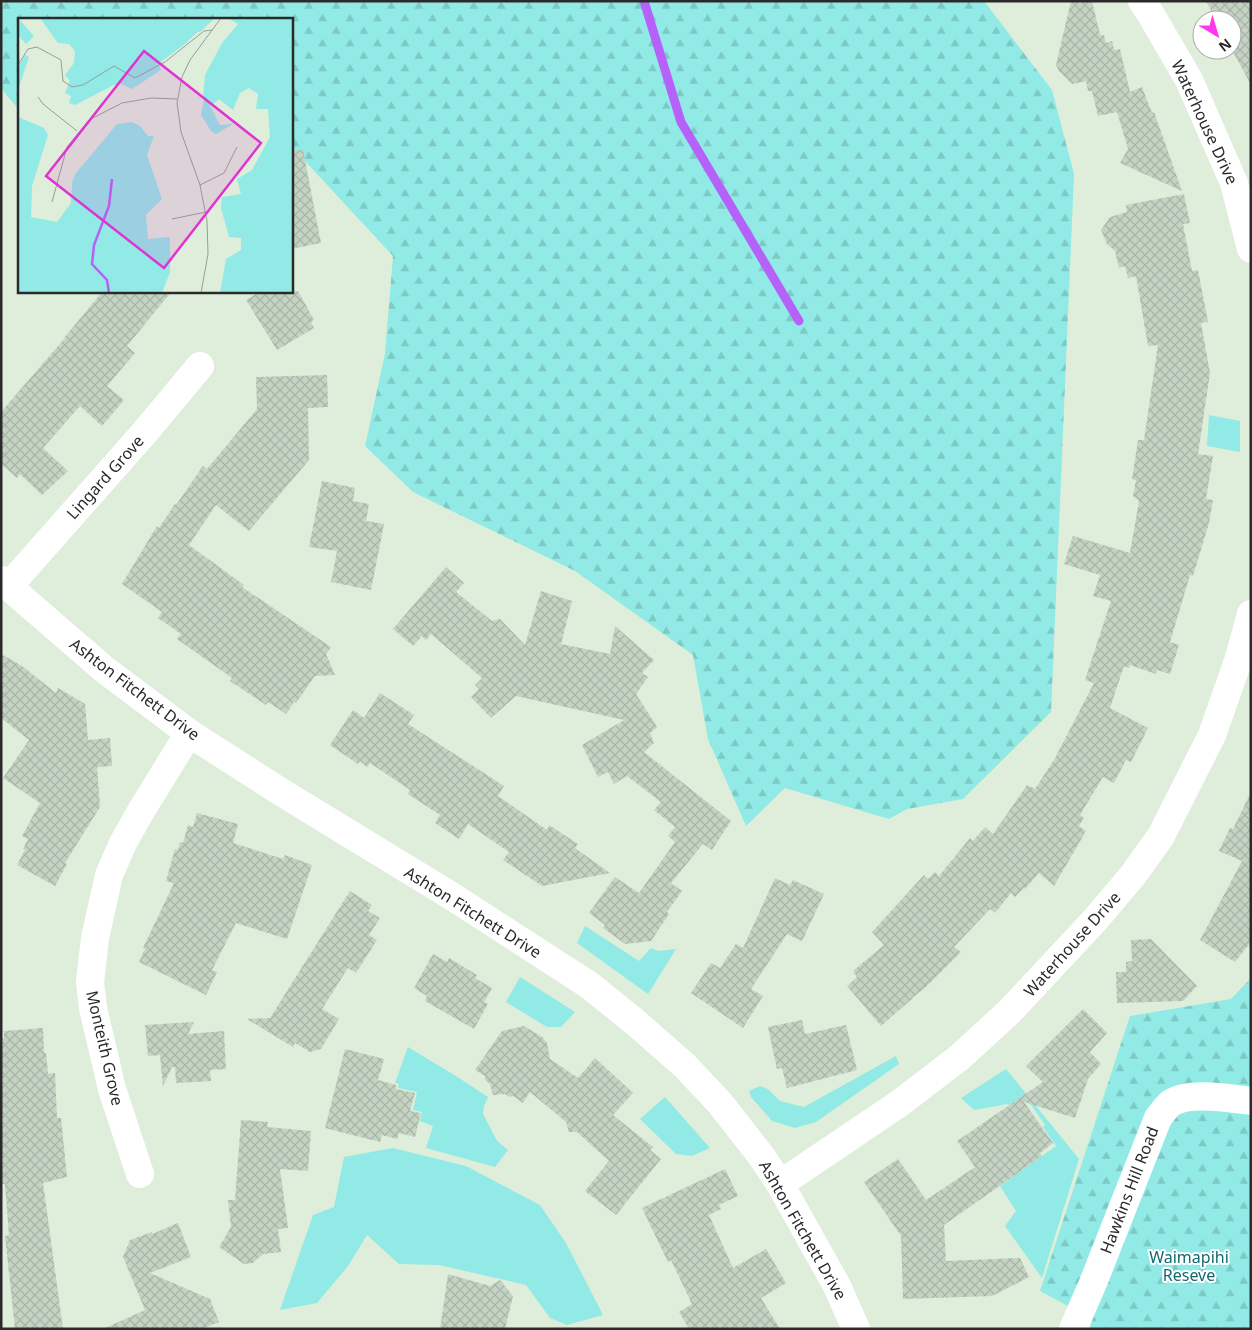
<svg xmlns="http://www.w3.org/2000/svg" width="1252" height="1330" viewBox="0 0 1252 1330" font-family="'Noto Sans',sans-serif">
<defs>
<pattern id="forest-firs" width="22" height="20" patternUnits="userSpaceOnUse" patternTransform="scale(1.25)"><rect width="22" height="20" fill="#91eae5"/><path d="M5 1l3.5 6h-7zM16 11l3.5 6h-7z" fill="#7dc9c5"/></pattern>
<pattern id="building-cross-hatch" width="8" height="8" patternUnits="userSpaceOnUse" patternTransform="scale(1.25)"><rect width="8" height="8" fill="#c5d3c3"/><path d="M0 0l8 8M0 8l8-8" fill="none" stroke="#a9b5a8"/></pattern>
</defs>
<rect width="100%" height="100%" fill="#deeedb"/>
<g fill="#91eae5">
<polygon points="1209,415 1240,421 1240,452 1207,446"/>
<polygon points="585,926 639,961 651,948 658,951 676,949 648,994 577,943"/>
<polygon points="520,977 575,1012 561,1027 547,1027 506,1002"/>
<polygon points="408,1047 459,1078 488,1097 484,1106 483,1114 497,1141 508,1150 495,1167 426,1148 433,1126 420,1121 422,1112 413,1110 417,1092 398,1088 399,1084 395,1083"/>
<polygon points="896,1056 899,1064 816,1122 795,1128 772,1121 751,1097 749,1091 760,1086 768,1089 780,1101 804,1107"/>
<polygon points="1006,1069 1079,1159 1042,1278 1005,1226 1016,1211 1000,1186 1056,1146 1043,1127 1045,1125 1027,1099 1013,1109 1008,1104 974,1110 961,1098"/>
<polygon points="665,1097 710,1148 692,1156 676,1154 640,1119"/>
<polygon points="393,1148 466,1166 540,1205 566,1243 603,1315 567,1325 550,1318 526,1285 439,1265 399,1264 367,1235 348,1266 317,1303 280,1310 313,1215 334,1207 344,1157"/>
</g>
<g fill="url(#forest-firs)">
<polygon points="1,1 984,1 1052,90 1074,174 1051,712 963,799 907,809 889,819 785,788 746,826 708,739 693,655 575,571 413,492 365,446 385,354 393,256 291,146 291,19 19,19 19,110 1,88"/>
<polygon points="1251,978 1250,1329 1090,1329 1092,1319 1040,1291 1130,1016 1231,999"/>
</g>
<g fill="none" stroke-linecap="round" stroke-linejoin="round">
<polyline stroke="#b562fb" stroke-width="9" points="644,1 681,122 799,321"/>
</g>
<g fill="url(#building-cross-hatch)">
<polygon points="1071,1 1092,1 1100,35 1104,35 1106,43 1112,41 1114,50 1120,49 1130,92 1142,87 1152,113 1154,112 1182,191 1120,163 1128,149 1117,112 1098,116 1092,91 1088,91 1086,81 1072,84 1059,71 1056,65"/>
<polygon points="1206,1 1251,1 1251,85 1232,50 1232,20 1216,20"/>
<polygon points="303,150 321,243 291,249 291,151"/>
<polygon points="1184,194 1190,223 1183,224 1192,271 1198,270 1208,322 1201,323 1210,373 1198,454 1213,456 1206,499 1213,500 1209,523 1193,576 1190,575 1170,642 1179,645 1170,674 1157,670 1156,674 1130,665 1129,668 1124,666 1110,708 1148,728 1131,762 1126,760 1114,783 1103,777 1080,815 1084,818 1079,826 1086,831 1054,886 1039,873 1025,889 1024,888 1015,897 1011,893 995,913 990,909 954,947 961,952 926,987 912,998 913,998 881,1026 847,986 857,977 853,971 884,945 872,932 924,875 928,879 935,872 939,876 970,838 973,841 985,827 993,834 1027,785 1035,789 1054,760 1094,683 1085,680 1111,601 1093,596 1100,575 1064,564 1073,536 1130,553 1139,501 1133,496 1136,480 1132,479 1138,440 1144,440 1158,345 1148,346 1136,276 1128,278 1125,266 1119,268 1115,251 1107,244 1101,230 1110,217 1127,212 1126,205"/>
<polygon points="103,291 172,291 127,346 135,353 107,386 124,400 102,426 80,406 43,448 68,471 42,495 20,474 17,478 1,464 1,412 65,338 64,338"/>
<polygon points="261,291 298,291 314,320 311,322 314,328 277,350 246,300"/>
<polygon points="327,375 328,407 308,408 309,460 249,531 216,505 189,545 244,585 242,587 331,647 326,654 335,675 315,676 296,703 294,702 286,714 268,702 266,705 230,681 232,678 177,639 181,634 158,618 162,612 122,584 157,526 159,528 175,504 176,505 203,466 207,469 257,409 256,377"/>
<polygon points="322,481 355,488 353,501 369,504 366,521 384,524 371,590 331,582 337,551 309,547"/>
<polygon points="446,567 464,583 456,592 492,621 500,619 525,645 541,591 572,601 561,644 610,654 615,626 654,660 642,673 648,677 636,694 657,727 650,733 654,743 644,752 731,821 712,850 703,844 671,883 682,891 667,912 669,914 651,941 625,944 603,928 605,925 589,913 615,877 639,893 675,842 668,836 675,827 654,810 661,802 627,776 614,784 608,772 598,777 582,745 624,720 516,696 491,718 471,697 479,689 475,685 482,678 431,634 426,640 422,636 413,646 393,629"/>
<polygon points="1,654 22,666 56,693 58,688 85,704 88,740 110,738 112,766 97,767 100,807 65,863 67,864 55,886 17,865 25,850 23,849 28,839 22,836 40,803 3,778 29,740 1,718"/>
<polygon points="380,693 414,715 408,724 504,786 498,796 547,830 549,825 578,844 575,848 610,873 542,886 503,860 509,852 468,824 459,839 435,823 440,815 408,794 410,790 370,763 367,767 360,761 358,764 330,745 353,710 364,718"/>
<polygon points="1251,792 1251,942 1235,962 1200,940 1242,861 1219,851 1230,828 1233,829"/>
<polygon points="197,813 238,824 233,843 283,859 285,855 312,865 287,939 236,923 212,970 217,972 206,995 139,962 145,949 143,948 174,883 166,881 175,849 178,850 180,842 183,843 188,825 193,827"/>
<polygon points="775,878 790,885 793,880 824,894 802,941 787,934 751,989 763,996 743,1028 691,993 711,963 720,968 736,944 743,948"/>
<polygon points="350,891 372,905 368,911 380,918 369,935 377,940 356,973 348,968 322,1009 339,1019 321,1049 310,1052 295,1043 293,1047 247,1019 270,1018"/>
<polygon points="1151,939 1197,986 1183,1001 1117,1003 1116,972 1126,972 1126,962 1132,961 1131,940"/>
<polygon points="433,954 447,962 449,958 477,975 475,978 492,988 484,1002 488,1004 474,1029 425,1001 427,996 414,988"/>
<polygon points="1083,1009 1107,1033 1090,1052 1101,1064 1088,1079 1075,1118 1024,1102 1053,1143 1040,1153 1042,1156 944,1225 946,1261 1020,1258 1029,1277 992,1296 903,1299 901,1236 864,1182 898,1159 926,1200 975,1167 957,1141 1043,1082 1026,1066"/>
<polygon points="802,1020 805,1034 846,1025 857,1070 787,1088 782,1068 777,1069 768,1027"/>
<polygon points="194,1022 188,1034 224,1031 226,1069 210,1070 211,1081 176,1083 175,1067 172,1067 163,1086 160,1055 148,1056 145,1025"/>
<polygon points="524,1026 542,1037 547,1043 550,1059 578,1078 595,1058 633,1093 613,1115 653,1147 650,1150 661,1159 616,1215 585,1191 609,1161 577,1132 569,1132 566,1122 530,1092 523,1103 513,1096 509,1097 505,1094 493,1095 490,1084 485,1080 485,1076 475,1070 502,1031"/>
<polygon points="43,1028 44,1053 46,1053 48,1074 55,1073 57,1118 61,1118 67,1177 43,1183 63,1329 15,1329 5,1236 9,1235 5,1184 1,1184 1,1038 4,1038 4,1031"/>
<polygon points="345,1049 384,1059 378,1080 396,1085 396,1089 415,1093 410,1111 421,1113 415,1137 399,1133 397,1139 382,1135 380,1142 325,1128"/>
<polygon points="241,1120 268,1122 267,1127 311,1131 308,1171 280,1169 288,1228 278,1229 281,1252 263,1254 253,1263 244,1264 219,1247 231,1227 228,1200 235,1200"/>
<polygon points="725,1169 738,1196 719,1205 721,1209 709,1215 733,1268 766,1249 786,1283 761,1298 780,1329 689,1329 679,1312 692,1304 671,1260 668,1262 642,1208"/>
<polygon points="178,1223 191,1257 150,1273 210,1299 219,1322 202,1329 103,1329 145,1310 123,1257 130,1240 152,1232 152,1234"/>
<polygon points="448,1274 490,1286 500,1280 513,1296 505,1329 440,1329"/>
</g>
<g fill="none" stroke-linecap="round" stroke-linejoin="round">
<g stroke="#fff" stroke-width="28">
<polyline points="1142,1 1150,13 1189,80 1234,183 1251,249"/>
<polyline points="1,580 105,670 189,733 281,792 453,897 589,985 635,1022 685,1066 719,1102 762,1157 780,1184 837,1286 856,1329"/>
<polyline points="8,587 145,432 200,366"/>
<polyline points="140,1174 112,1089 93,1008 90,982 95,938 109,875 123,843 141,811 189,733"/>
<polyline points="780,1184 900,1103 960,1057 1010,1011 1095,920 1133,875 1161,836 1212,735 1238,661 1251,614"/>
<path d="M1073,1329L1093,1283L1158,1118C1162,1113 1166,1107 1171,1103C1189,1091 1230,1098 1251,1101"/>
</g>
</g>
<g text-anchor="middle" stroke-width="4" stroke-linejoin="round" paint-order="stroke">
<g font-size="16" fill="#2a2a2a" stroke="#fff">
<text transform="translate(1205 122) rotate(65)" y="6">Waterhouse Drive</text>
<text transform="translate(105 477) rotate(-48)" y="6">Lingard Grove</text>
<text transform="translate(135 689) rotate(37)" y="6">Ashton Fitchett Drive</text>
<text transform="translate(473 912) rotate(32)" y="6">Ashton Fitchett Drive</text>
<text transform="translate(1072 944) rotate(-48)" y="6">Waterhouse Drive</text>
<text transform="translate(105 1048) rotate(77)" y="6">Monteith Grove</text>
<text transform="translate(1129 1190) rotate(-69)" y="6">Hawkins Hill Road</text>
<text transform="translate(803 1230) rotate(60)" y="6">Ashton Fitchett Drive</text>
</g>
<g font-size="16" fill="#12696f" stroke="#fff">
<text x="1189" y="1263">Waimapihi<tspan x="1189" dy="18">Reseve</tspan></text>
</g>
</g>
<g transform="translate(18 18)">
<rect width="275" height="275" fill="#deeedb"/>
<path d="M0,0L16,18L8,26L0,17ZM22,0H197L148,40L54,65L47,57L56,45L57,33L51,26L40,25ZM186,82L190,84L202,107L215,106L198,116L193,113L183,97Z" fill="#91eae5"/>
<path d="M54,0H197L182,14L173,12L174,19L167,26L140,46L143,52L114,71L103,66L96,67L57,87L51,85L53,78L47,75L54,57L60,60L89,40H116L128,32L100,8L75,10ZM210,0H275V275H202L208,241L223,232V220L211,219L203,190L204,179L223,176L219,161L234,152L252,119L250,91H238L240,76L231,70L222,75L215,92L201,81L194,87L185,80L187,57L204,25L220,6ZM7,37L11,39L0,72V49ZM0,99L26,110L30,117L14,168L13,199L39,204L53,185L54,164L58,155L99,106L114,104L122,108L130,118H136L129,137L144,181L128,197L130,221L152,219V254L144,275H0Z" fill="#91eae5"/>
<path fill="none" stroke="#b562fb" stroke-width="2.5" d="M91,275L89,262L74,246L76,227L91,188L94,161"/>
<path fill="none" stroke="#96a094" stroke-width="1" d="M0,47L10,31L19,29L43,42L45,63L54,69L65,67L96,48L117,60L147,44L186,13L194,12M20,79L25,86L59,113M182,167L206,155L219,129M34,184L49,129L71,102L104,85L133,80L159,81M154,201L188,194M183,275L190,236L189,203L182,167L163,114L159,85L164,59L172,42L203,0"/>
<path fill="#df34d0" fill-opacity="0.15" stroke="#df34d0" stroke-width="2.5" d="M126,33L243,125L146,250L28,158Z"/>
<rect width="275" height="275" fill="none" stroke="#2a2a2a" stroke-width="2.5"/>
</g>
<rect width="1252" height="1330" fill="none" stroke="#2a2a2a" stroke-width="5"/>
<g transform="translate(1217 35) rotate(142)"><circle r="24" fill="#ffffff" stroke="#aaaaaa"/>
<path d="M0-4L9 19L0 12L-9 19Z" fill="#ff36ed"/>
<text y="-8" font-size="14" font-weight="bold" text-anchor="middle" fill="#2a2a2a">N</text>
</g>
</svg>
